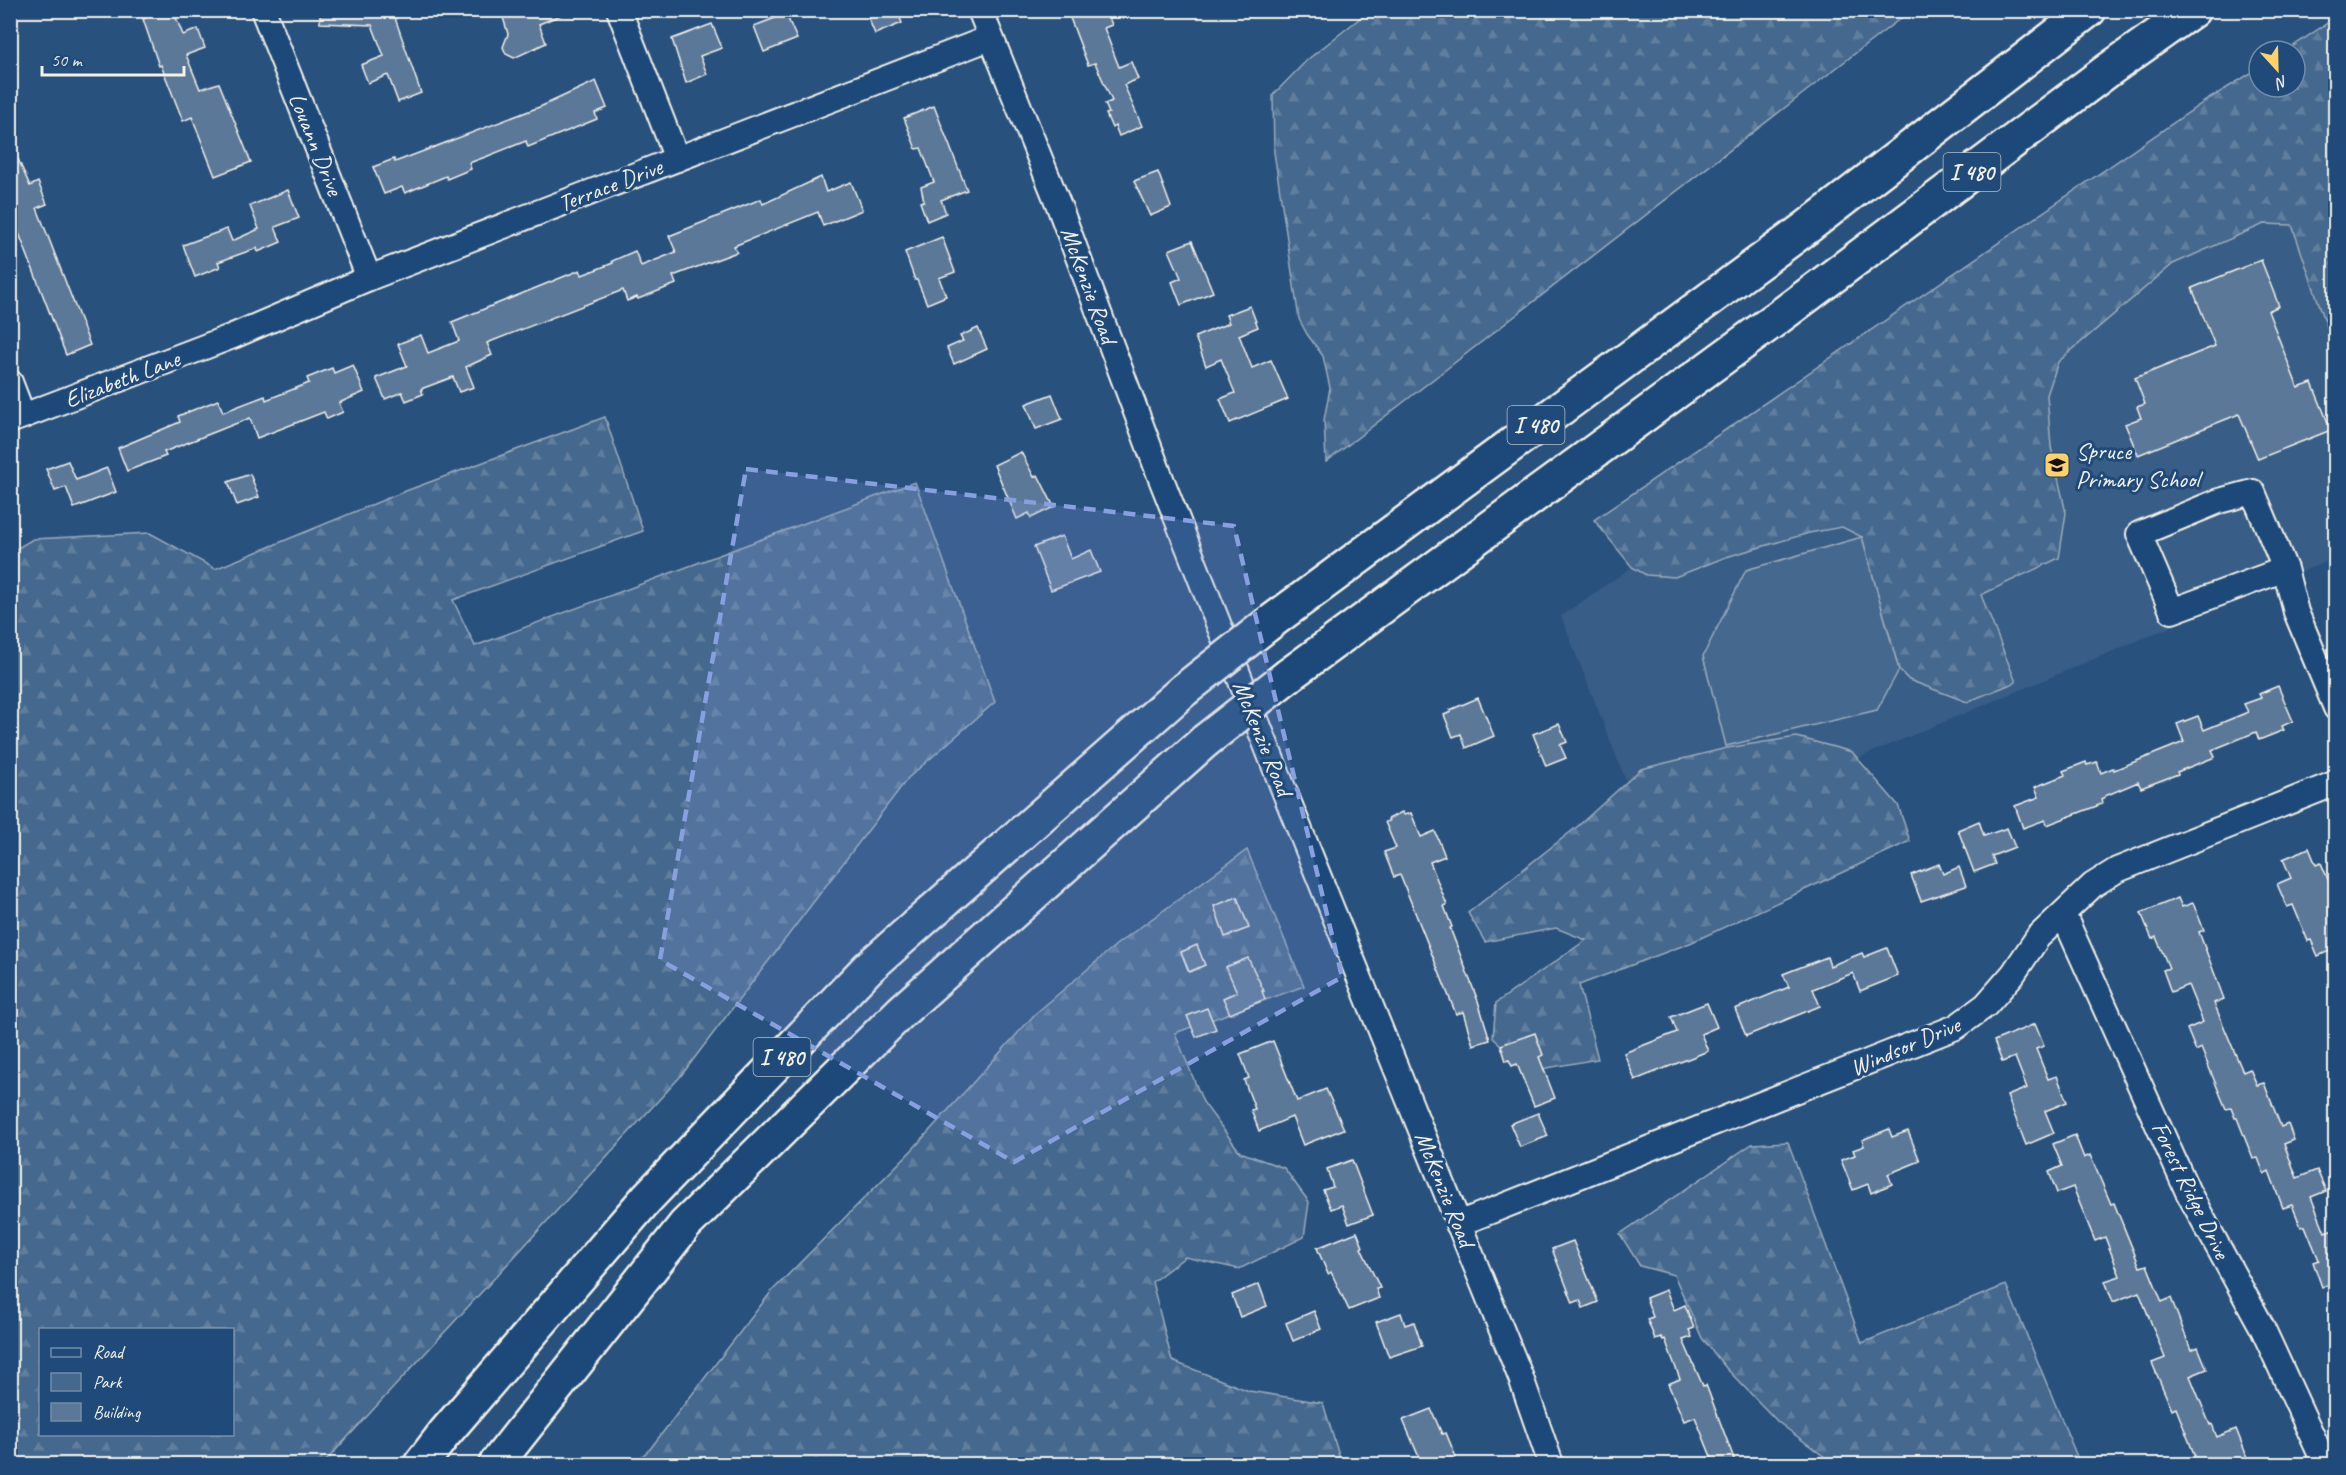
<svg xmlns="http://www.w3.org/2000/svg" width="2346" height="1475" viewBox="0 0 2346 1475" font-family="Caveat,sans-serif">
<defs>
<pattern id="forest-firs" width="22" height="20" patternUnits="userSpaceOnUse" patternTransform="scale(1.5)"><rect width="22" height="20" fill="#45688e"/><path d="M5 1l3.5 6h-7zM16 11l3.5 6h-7z" fill="#607e9e"/></pattern>
</defs>
<rect width="100%" height="100%" fill="#28517e"/>
<filter id="ink" filterUnits="userSpaceOnUse"><feTurbulence type="fractalNoise" baseFrequency=".0167" numOctaves="2"/><feDisplacementMap in="SourceGraphic" scale="12" xChannelSelector="R" yChannelSelector="G"/><feConvolveMatrix kernelMatrix="1 2 1 2 8 2 1 2 1" color-interpolation-filters="sRGB"/></filter>
<g filter="url(#ink)">
<polygon fill="#375d86" points="2271,165 2335,350 2335,558 1651,845 1561,616 1914,373"/>
<g fill="url(#forest-firs)" stroke="#9cacbb" stroke-width="1.5" fill-rule="evenodd">
<polygon points="1369,11 1910,11 1326,462 1324,420 1330,388 1323,356 1307,334 1299,319 1274,152 1273,95 1307,60"/>
<polygon points="2335,18 2335,350 2292,225 2264,224 2173,264 2058,362 2047,395 2051,447 2066,513 2059,558 1981,595 2016,682 1967,702 1909,680 1899,670 1862,537 1842,527 1809,533 1726,557 1675,577 1646,575 1632,567 1594,520 2204,102 2259,68 2259,87 2295,87 2295,51 2286,51"/>
<path d="M605,417L643,531L453,600L475,646L915,482L995,702L908,778L680,1077L323,1464H11V552L33,539L150,533L215,569L403,492ZM40,1330H232V1434H40Z"/>
<polygon points="1797,737 1852,752 1898,805 1910,841 1690,943 1579,985 1598,1059 1530,1071 1493,1038 1496,1003 1586,940 1556,928 1485,942 1468,913 1578,826 1641,769 1727,748"/>
<polygon points="1247,850 1304,986 1175,1033 1203,1102 1240,1152 1284,1168 1309,1202 1304,1237 1239,1269 1185,1257 1152,1282 1172,1361 1249,1391 1323,1403 1340,1459 1334,1464 633,1464 650,1449 771,1292 912,1150 1035,1014 1117,944"/>
<polygon points="1788,1142 1862,1343 2006,1285 2080,1464 1834,1464 1778,1422 1726,1368 1702,1338 1674,1275 1640,1266 1620,1234 1752,1144"/>
</g>
<polygon fill="#45688e" stroke="#9cacbb" stroke-width="1.5" points="1862,537 1899,670 1877,710 1726,746 1703,656 1746,570"/>
<g fill="#5b7899" stroke="#f4f1e8" stroke-width="1.5">
<polygon points="165,10 173,10 183,35 198,29 205,48 186,55 200,89 219,83 251,162 215,176 192,117 183,121 161,65 159,66 143,19"/>
<polygon points="320,10 412,10 395,18 421,93 398,102 388,75 368,83 361,65 384,56 372,25 320,23"/>
<polygon points="510,10 571,10 571,11 539,24 546,43 514,58 506,54 503,47 508,34 502,14"/>
<polygon points="865,10 897,10 902,23 875,34"/>
<polygon points="1067,10 1106,10 1112,25 1104,28 1119,67 1131,62 1138,79 1124,85 1142,126 1119,136 1115,126 1112,128 1106,114 1109,113 1105,104 1112,101 1095,63 1088,65"/>
<polygon points="786,14 797,39 764,52 754,26"/>
<polygon points="712,24 722,48 700,56 707,74 686,83 672,39"/>
<polygon points="596,81 607,108 595,113 597,119 528,147 526,141 488,156 469,163 471,169 447,179 446,176 405,193 402,187 384,194 373,167 394,159 395,162 542,106"/>
<polygon points="934,106 967,190 941,200 946,213 927,221 920,202 924,201 921,187 934,182 921,148 916,149 904,118"/>
<polygon points="10,141 30,186 38,182 47,204 37,208 90,345 66,355 10,210"/>
<polygon points="1158,172 1171,207 1150,216 1134,181"/>
<polygon points="821,177 826,192 851,182 862,210 823,226 818,212 734,246 737,252 673,276 676,284 638,299 637,297 627,301 623,290 487,343 492,355 466,367 474,387 459,392 453,377 421,389 423,394 406,401 402,392 385,399 376,378 407,366 398,344 421,335 428,353 459,341 452,322 580,270 582,275 613,263 612,261 635,251 641,266 676,252 669,236 761,199 763,204"/>
<polygon points="288,190 299,218 275,227 281,242 258,252 257,248 218,262 220,267 195,277 183,245 227,229 232,241 259,229 250,206"/>
<polygon points="942,237 955,272 939,278 946,296 927,304 917,280 915,280 905,252"/>
<polygon points="1192,241 1213,292 1181,305 1172,282 1181,278 1169,250"/>
<polygon points="2261,260 2279,306 2268,311 2298,388 2312,383 2331,430 2258,459 2239,414 2138,455 2125,424 2141,418 2137,407 2145,404 2135,378 2215,346 2192,288"/>
<polygon points="1250,306 1258,327 1239,335 1252,368 1271,360 1288,399 1230,423 1220,399 1235,393 1221,359 1206,366 1195,337 1229,323 1226,315"/>
<polygon points="978,328 987,349 954,364 947,348 963,341 960,336"/>
<polygon points="353,365 364,392 339,403 343,412 327,419 324,412 257,438 250,418 164,452 166,456 127,471 118,448 180,422 178,416 218,400 223,412 265,396 266,400 309,383 307,378 332,368 334,373"/>
<polygon points="1052,394 1062,419 1036,429 1026,404"/>
<polygon points="1021,452 1034,477 1038,475 1054,507 1031,518 1029,513 1017,519 994,465"/>
<polygon points="68,461 76,480 107,468 116,492 74,508 66,487 55,491 46,469"/>
<polygon points="250,474 259,497 237,505 228,482"/>
<polygon points="1062,536 1071,559 1091,550 1100,572 1051,590 1034,547"/>
<polygon points="2278,686 2293,721 2282,726 2284,730 2259,740 2256,732 2212,750 2215,757 2177,772 2178,774 2141,788 2138,782 2105,796 2105,797 2101,799 2102,804 2047,825 2045,820 2023,828 2015,806 2039,797 2035,787 2065,775 2063,771 2086,762 2087,765 2097,762 2101,773 2113,768 2114,770 2184,742 2177,724 2198,716 2204,730 2248,712 2244,704 2261,698 2259,694"/>
<polygon points="1478,698 1494,736 1466,748 1461,734 1453,737 1444,715 1451,712 1450,710"/>
<polygon points="1559,724 1567,742 1560,745 1566,758 1546,766 1533,734"/>
<polygon points="1402,812 1404,815 1411,813 1421,837 1435,831 1445,856 1430,862 1447,905 1444,906 1452,927 1450,928 1478,1001 1490,1040 1473,1045 1463,1012 1456,1014 1400,875 1394,877 1384,852 1396,848 1385,822 1389,821 1388,819"/>
<polygon points="1979,821 1984,836 2007,828 2015,847 1992,856 1995,864 1974,872 1958,830"/>
<polygon points="2309,848 2316,865 2321,863 2336,898 2336,948 2318,956 2311,940 2308,941 2293,905 2287,907 2277,884 2291,878 2283,859"/>
<polygon points="1939,864 1943,874 1959,867 1966,886 1921,901 1911,875"/>
<polygon points="1237,897 1249,928 1225,937 1214,906"/>
<polygon points="2178,898 2182,907 2193,903 2204,930 2199,932 2224,999 2214,1003 2243,1072 2250,1069 2257,1085 2264,1083 2281,1127 2288,1124 2294,1140 2284,1144 2297,1178 2317,1170 2326,1191 2311,1197 2325,1232 2336,1228 2336,1282 2322,1287 2313,1262 2319,1260 2305,1226 2301,1227 2292,1205 2283,1208 2269,1171 2264,1174 2258,1158 2253,1159 2237,1118 2235,1118 2231,1108 2226,1109 2201,1048 2196,1051 2187,1029 2203,1022 2188,985 2171,992 2163,970 2169,968 2156,937 2152,939 2141,913"/>
<polygon points="1197,945 1205,965 1189,972 1181,952"/>
<polygon points="1887,948 1898,976 1860,991 1853,973 1813,989 1820,1006 1746,1036 1735,1009 1789,987 1783,974 1827,957 1830,966 1862,953 1864,957"/>
<polygon points="1248,958 1264,991 1262,991 1265,999 1230,1014 1223,998 1237,992 1226,967"/>
<polygon points="1707,1003 1717,1027 1701,1034 1708,1051 1635,1080 1624,1053 1677,1032 1671,1017"/>
<polygon points="1207,1008 1216,1029 1196,1037 1187,1016"/>
<polygon points="2035,1024 2044,1046 2036,1049 2048,1079 2057,1076 2067,1102 2045,1111 2054,1133 2026,1145 2007,1096 2027,1088 2015,1057 2002,1062 1994,1041"/>
<polygon points="1535,1033 1543,1055 1539,1057 1555,1098 1534,1106 1517,1064 1512,1066 1509,1060 1506,1061 1501,1045"/>
<polygon points="1273,1041 1297,1101 1326,1089 1344,1129 1303,1145 1292,1117 1259,1131 1251,1110 1255,1109 1244,1080 1249,1078 1240,1054"/>
<polygon points="1538,1113 1548,1136 1520,1147 1510,1124"/>
<polygon points="1889,1129 1892,1137 1908,1131 1920,1161 1888,1174 1892,1184 1871,1193 1868,1184 1853,1190 1841,1160 1855,1155 1853,1150 1864,1146 1862,1140"/>
<polygon points="2075,1135 2084,1158 2090,1155 2111,1204 2114,1203 2140,1267 2147,1265 2162,1302 2171,1298 2191,1350 2198,1347 2207,1369 2190,1376 2210,1425 2212,1424 2217,1437 2236,1429 2250,1464 2198,1464 2176,1408 2172,1410 2152,1363 2165,1358 2139,1292 2113,1302 2105,1281 2120,1276 2105,1237 2095,1241 2073,1187 2057,1193 2049,1172 2062,1166 2053,1144"/>
<polygon points="1352,1160 1373,1215 1349,1224 1342,1205 1331,1209 1323,1190 1333,1187 1327,1169"/>
<polygon points="1357,1232 1363,1247 1361,1248 1380,1288 1376,1289 1379,1298 1349,1310 1331,1272 1328,1274 1317,1248"/>
<polygon points="1573,1241 1598,1302 1583,1308 1580,1300 1573,1303 1552,1249"/>
<polygon points="1259,1284 1267,1306 1240,1317 1232,1295"/>
<polygon points="1666,1290 1674,1310 1685,1305 1694,1328 1689,1330 1692,1337 1683,1340 1703,1386 1706,1385 1736,1464 1714,1464 1695,1417 1684,1421 1668,1384 1680,1379 1665,1339 1663,1340 1661,1337 1655,1339 1647,1319 1653,1317 1646,1298"/>
<polygon points="1314,1311 1321,1329 1293,1341 1286,1323"/>
<polygon points="1401,1313 1405,1325 1414,1322 1422,1346 1389,1357 1376,1322"/>
<polygon points="1431,1409 1442,1434 1446,1433 1456,1457 1438,1464 1422,1464 1403,1420"/>
</g>
<g fill="none" stroke-linecap="round" stroke-linejoin="round">
<g stroke="#f4f1e8" stroke-width="28">
<g id="minor">
<polyline points="263,10 369,278"/>
<polyline points="619,10 677,159"/>
<polyline points="980,10 1059,206 1160,476 1287,798 1521,1378 1551,1464"/>
<polyline points="10,382 23,416"/>
<polyline points="10,421 233,336 369,278 990,38"/>
<polyline points="2285,569 2172,611 2139,534 2219,501 2253,492 2285,569 2296,612 2336,708"/>
<polyline points="2063,914 2188,1192 2262,1327 2325,1464"/>
<polyline points="1458,1224 1956,1027 1986,1005 2013,974 2038,937 2093,885 2117,870 2336,783"/>
</g>
</g>
<g stroke="#f4f1e8" stroke-width="38">
<g id="highway">
<polyline points="1268,624 1806,228 2089,10"/>
<polyline points="1289,675 1788,310 2107,71 2193,10"/>
<polyline points="421,1464 444,1434 647,1198 868,968 1184,690"/>
<polyline points="496,1464 685,1225 902,1011 1205,741"/>
</g>
</g>
<use href="#minor" stroke="#1f4a7a" stroke-width="24"/>
<use href="#highway" stroke="#1f4a7a" stroke-width="33"/>
<g stroke="#f4f1e8" stroke-width="38" stroke-linecap="butt">
<g id="highway-bridge">
<polyline points="1184,690 1268,624"/>
<polyline points="1205,741 1289,675"/>
</g>
</g>
<use href="#highway-bridge" stroke="#1f4a7a" stroke-width="33"/>
</g>
</g>
<path fill="#88a0e0" fill-opacity="0.2" stroke="#88a0e0" stroke-width="4.5" stroke-dasharray="12 8" stroke-linejoin="round" d="M746,469L1234,526L1342,977L1014,1162L660,960Z"/>
<defs>
<g id="school-square" transform="scale(1.35)"><rect x="-9" y="-9" width="18" height="18" rx="4" fill="#ffd166" stroke="#1f4a7a"/><path d="M0-5L7-2L0 1L-7-2ZM-4 1L0 2.5L4 1V4Q0 6-4 4Z" fill="#111"/></g>
</defs>
<g fill-rule="evenodd">
<use href="#school-square" x="2057" y="465"/>
</g>
<g text-anchor="middle" stroke-width="6" stroke-linejoin="round" paint-order="stroke">
<g fill="#1f4a7a" stroke="#b4bfc7" stroke-width="1.5">
<rect x="1943.5" y="153" width="57" height="38" rx="4.5"/>
<rect x="1507.5" y="406" width="57" height="38" rx="4.5"/>
<rect x="753.5" y="1038" width="57" height="38" rx="4.5"/>
</g>
<g font-size="22" font-weight="bold" fill="#f4f1e8">
<text x="1972" y="180">I 480</text>
<text x="1536" y="433">I 480</text>
<text x="782" y="1065">I 480</text>
</g>
<g font-size="24" fill="#f4f1e8" stroke="#1f4a7a">
<text transform="translate(316 144) rotate(68)" y="8">Louann Drive</text>
<text transform="translate(610 185) rotate(-21)" y="8">Terrace Drive</text>
<text transform="translate(1089 285) rotate(70)" y="8">McKenzie Road</text>
<text transform="translate(122 379) rotate(-21)" y="8">Elizabeth Lane</text>
<text transform="translate(1263 738) rotate(68)" y="8">McKenzie Road</text>
<text transform="translate(1905 1046) rotate(-23)" y="8">Windsor Drive</text>
<text transform="translate(1445 1189) rotate(68)" y="8">McKenzie Road</text>
<text transform="translate(2191 1190) rotate(64)" y="8">Forest Ridge Drive</text>
</g>
<g font-size="24" fill="#f4f1e8" stroke="#1f4a7a" text-anchor="start">
<text x="2076" y="459">Spruce<tspan x="2076" dy="28">Primary School</tspan></text>
</g>
</g>
<rect width="2346" height="1475" fill="none" stroke="#1f4a7a" stroke-width="36"/>
<rect x="18" y="18" width="2310" height="1439" fill="none" stroke="#f4f1e8" stroke-width="2" filter="url(#ink)"/>
<rect x="39" y="1328" width="195" height="108" fill="#1f4a7a" stroke="#748da6" stroke-width="1.5"/>
<rect x="51" y="1348" width="30" height="9" fill="#1f4a7a" stroke="#748da6" stroke-width="1.5"/>
<text x="93" y="1358" font-size="18" fill="#f4f1e8">Road</text>
<rect x="51" y="1373" width="30" height="18" fill="#45688e" stroke="#748da6" stroke-width="1.5"/>
<text x="93" y="1388" font-size="18" fill="#f4f1e8">Park</text>
<rect x="51" y="1403" width="30" height="18" fill="#5b7899" stroke="#748da6" stroke-width="1.5"/>
<text x="93" y="1418" font-size="18" fill="#f4f1e8">Building</text>
<g transform="translate(2277 69) rotate(158)"><circle r="28" fill="#1f4a7a" stroke="#748da6" stroke-width="1.5"/>
<path d="M0-4.5L10 22L0 15L-10 22Z" fill="#ffd166"/>
<text y="-9" font-size="16" font-weight="bold" text-anchor="middle" fill="#f4f1e8">N</text>
</g>
<path d="M42 66v9h142v-9" fill="none" stroke="#f4f1e8" stroke-width="3"/>
<text x="51" y="66" font-size="18" fill="#f4f1e8" stroke="#1f4a7a" stroke-width="4.5" paint-order="stroke">50 m</text>
</svg>
